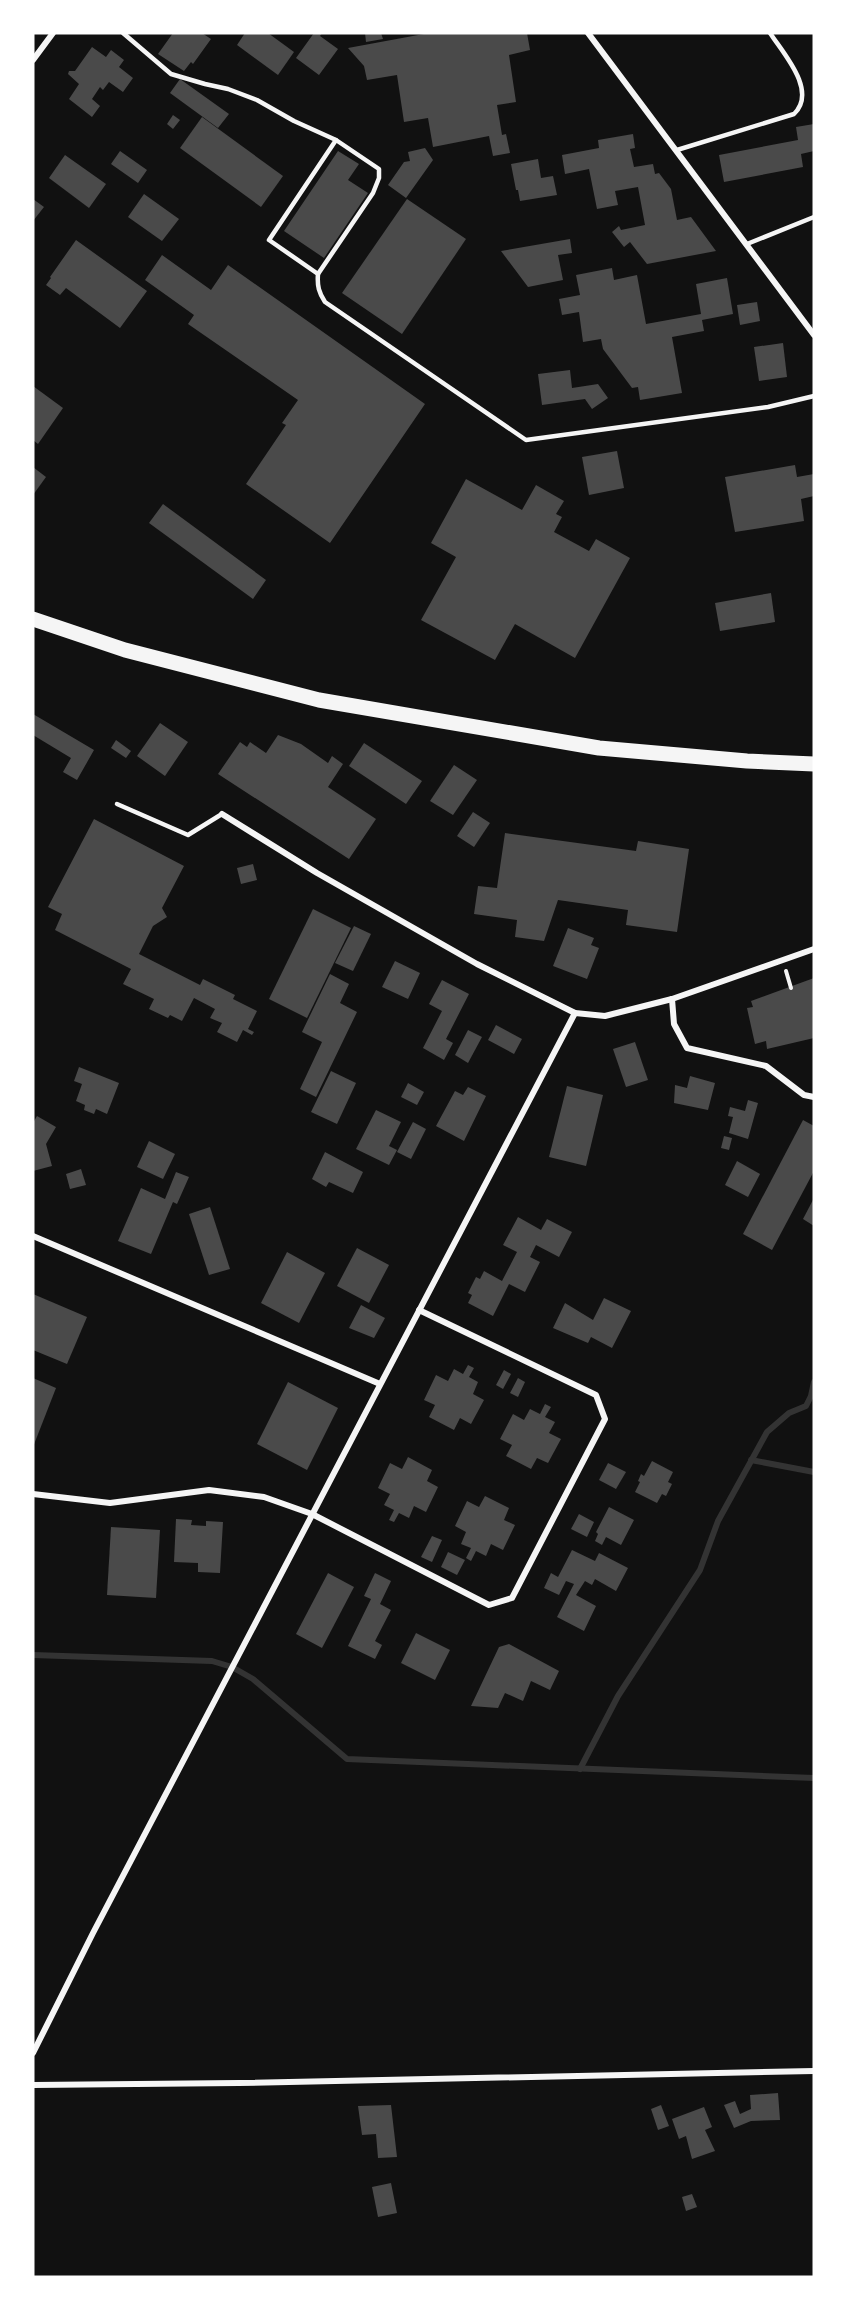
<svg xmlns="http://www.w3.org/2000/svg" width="847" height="2310" viewBox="0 0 847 2310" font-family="'Space Grotesk',sans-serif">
<rect width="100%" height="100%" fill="#111"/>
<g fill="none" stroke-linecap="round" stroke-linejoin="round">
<g stroke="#333" stroke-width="6">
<polyline points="751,1460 814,1472"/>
<polyline points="33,1655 212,1661 232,1667 253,1679 347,1759 814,1778"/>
<polyline points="580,1769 618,1696 700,1570 718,1521 767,1432 789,1413 806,1406 811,1396 814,1382"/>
</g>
</g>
<g fill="#4a4a4a">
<polygon points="173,33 202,33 211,39 193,64 191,62 184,71 158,54"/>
<polygon points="245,33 268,33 294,52 278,75 237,45"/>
<polygon points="314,33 322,33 320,36 338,49 319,75 296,58"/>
<polygon points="365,33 381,33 383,39 366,42"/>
<polygon points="429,33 527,33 530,50 509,55 516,102 497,105 502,135 506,134 510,153 493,156 489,136 433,147 428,118 404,122 397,75 367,80 364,66 348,48"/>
<polygon points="92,47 106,57 111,50 124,60 119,67 133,78 123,92 109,82 103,90 100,87 92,99 100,106 92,117 69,99 79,84 68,74 69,71 75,71"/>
<polygon points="180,79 229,114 218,128 170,93"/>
<polygon points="173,115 180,120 173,129 167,124"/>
<polygon points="202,117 283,176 261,207 180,148"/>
<polygon points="814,124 814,151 801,154 803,167 724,182 719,155 798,140 796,127"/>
<polygon points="633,134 635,148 630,149 634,167 653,164 655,174 659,173 671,189 677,220 691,217 716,251 647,264 630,242 624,247 612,232 619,226 621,230 645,225 638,187 615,191 618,205 597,209 589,169 565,174 562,155 599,148 598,140"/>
<polygon points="425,148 433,160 406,198 388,185 404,162 410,161 408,152"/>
<polygon points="120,151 147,170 138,183 111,164"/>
<polygon points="338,151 359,164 348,180 368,193 324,258 284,231"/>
<polygon points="65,155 106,184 89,208 49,178"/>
<polygon points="538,159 541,178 553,176 557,195 520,201 518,190 516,190 511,164"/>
<polygon points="144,194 179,219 162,241 128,217"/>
<polygon points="33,199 44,207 33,221"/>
<polygon points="407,199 466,239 402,334 342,293"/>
<polygon points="570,239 572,253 558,255 563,280 528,287 501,251"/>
<polygon points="76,240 147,291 120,328 66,288 60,295 46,285 51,278 50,277"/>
<polygon points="162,255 211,290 228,265 425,404 330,543 246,484 286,425 282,423 298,400 188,324 194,315 145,280"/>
<polygon points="612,268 614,280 637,275 646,324 701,314 696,284 727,278 733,314 702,320 704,331 672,337 682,393 640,400 638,387 632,388 603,349 601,339 583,342 579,312 562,315 559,299 580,295 576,275"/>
<polygon points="757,302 760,321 740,325 737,305"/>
<polygon points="783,343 787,377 759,381 754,347"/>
<polygon points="570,370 572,388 598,384 608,398 592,409 585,399 542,405 538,374"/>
<polygon points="33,386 63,408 38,444 33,440"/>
<polygon points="617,451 624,488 589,495 582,457"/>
<polygon points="795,465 797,477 814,474 814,496 801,499 804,521 735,532 725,477"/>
<polygon points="33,467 46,477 33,495"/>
<polygon points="466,479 522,510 536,485 564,501 556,514 562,517 554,532 589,551 596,539 630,558 575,658 515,624 495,660 421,620 456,557 431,543"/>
<polygon points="163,504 266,580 253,599 149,523"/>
<polygon points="771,593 775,622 720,631 715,603"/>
<polygon points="33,714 94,750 77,780 63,772 71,758 33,735"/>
<polygon points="160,723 188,742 165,776 137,756"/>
<polygon points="278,735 301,744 328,763 332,756 343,764 328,787 376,819 349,859 218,774 240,742 247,747 250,742 266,753"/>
<polygon points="116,740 131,751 126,758 111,748"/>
<polygon points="364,743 422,781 406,804 349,766"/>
<polygon points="454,765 477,780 453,815 430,801"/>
<polygon points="473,812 490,823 474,847 457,836"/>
<polygon points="94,819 184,866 162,908 167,917 153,926 139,954 200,985 203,979 235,995 233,999 257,1011 248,1029 254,1032 252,1035 243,1030 237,1042 217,1032 222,1023 210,1018 215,1009 194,998 182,1021 170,1015 168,1018 149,1009 154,999 123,984 131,969 55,930 62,914 48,907"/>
<polygon points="505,833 636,851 638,841 689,849 677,932 626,925 628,910 558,900 544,941 515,937 517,920 474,914 478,886 497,888"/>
<polygon points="253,864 257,880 241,884 237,868"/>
<polygon points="313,909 351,928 307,1018 269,999"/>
<polygon points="354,926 371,934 353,971 335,963"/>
<polygon points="568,928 594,938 591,945 599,948 587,979 553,966"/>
<polygon points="395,961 420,973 408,999 382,987"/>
<polygon points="330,974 349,984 340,1003 357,1012 316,1097 300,1089 322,1042 302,1032"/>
<polygon points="814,978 814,1038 767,1049 766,1041 755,1044 747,1008 753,1007 751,1001"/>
<polygon points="442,980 469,994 446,1039 453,1043 444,1060 423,1048 442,1011 429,1004"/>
<polygon points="496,1025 522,1039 514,1054 488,1040"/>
<polygon points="468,1030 482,1037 468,1063 455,1055"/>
<polygon points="635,1042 648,1080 626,1087 613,1049"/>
<polygon points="79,1067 119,1083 107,1114 96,1109 94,1114 84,1110 85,1105 76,1101 82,1084 74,1081"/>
<polygon points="331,1071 356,1083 337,1124 311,1112"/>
<polygon points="690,1076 715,1083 708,1110 674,1103 675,1085 687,1088"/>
<polygon points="408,1083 424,1092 417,1105 401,1097"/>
<polygon points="567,1086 603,1095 586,1166 549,1157"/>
<polygon points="468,1087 486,1096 464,1141 436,1126 455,1091 463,1095"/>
<polygon points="748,1100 758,1103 748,1139 729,1133 733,1117 728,1116 730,1107 745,1111"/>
<polygon points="376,1110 401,1122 389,1146 397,1150 389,1165 356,1149"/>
<polygon points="37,1116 56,1127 46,1144 52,1166 33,1171 33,1123"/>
<polygon points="803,1120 814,1126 814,1171 772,1250 743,1234"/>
<polygon points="413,1122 426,1129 411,1159 397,1152"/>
<polygon points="724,1136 732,1138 729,1150 721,1148"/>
<polygon points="149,1141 175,1154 163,1179 137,1167"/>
<polygon points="325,1152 363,1172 353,1193 329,1182 326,1187 312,1179"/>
<polygon points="737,1161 760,1174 748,1197 725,1185"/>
<polygon points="81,1169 86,1185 70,1189 66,1174"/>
<polygon points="176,1172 189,1177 177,1204 173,1202 151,1254 118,1241 141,1188 165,1199"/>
<polygon points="814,1198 814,1226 803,1219"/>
<polygon points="210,1207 230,1269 209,1275 189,1214"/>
<polygon points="518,1217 541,1230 547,1219 572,1232 559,1257 536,1245 530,1257 540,1262 525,1292 509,1284 493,1316 468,1303 472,1295 468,1293 476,1277 480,1279 484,1271 502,1281 517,1252 503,1245"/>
<polygon points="357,1248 389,1265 369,1303 337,1286"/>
<polygon points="287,1252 325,1273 299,1323 261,1303"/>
<polygon points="33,1294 87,1317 67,1364 33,1350"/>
<polygon points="604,1298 631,1311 612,1348 591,1337 588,1343 553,1328 565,1303 593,1320"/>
<polygon points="361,1305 385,1318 374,1338 349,1328"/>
<polygon points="468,1365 474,1368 469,1377 478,1382 473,1394 484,1400 471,1424 460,1418 454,1430 429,1417 435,1405 424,1400 436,1375 448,1381 454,1369 463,1374"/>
<polygon points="504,1370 511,1374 503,1389 496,1385"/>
<polygon points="33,1378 56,1388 33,1447"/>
<polygon points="518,1378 525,1382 518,1397 510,1393"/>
<polygon points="288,1382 338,1408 307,1470 257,1444"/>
<polygon points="545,1404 551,1407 545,1417 555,1422 549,1433 561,1439 548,1463 537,1458 531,1469 506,1456 512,1445 500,1439 513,1414 524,1420 530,1409 540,1414"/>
<polygon points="408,1457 432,1470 427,1481 438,1487 426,1512 414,1506 409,1518 399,1513 394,1522 389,1520 394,1510 384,1505 390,1494 378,1488 390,1463 402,1469"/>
<polygon points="652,1461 673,1472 668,1482 672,1484 666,1496 662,1494 657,1503 635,1492 640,1482 638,1481 641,1474 644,1476"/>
<polygon points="608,1463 626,1472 616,1489 599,1480"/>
<polygon points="485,1496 509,1508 504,1520 515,1525 503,1550 491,1544 486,1556 476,1551 471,1561 466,1558 471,1548 461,1544 466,1532 455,1526 467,1501 479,1507"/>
<polygon points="609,1507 634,1520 621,1545 606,1537 602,1545 595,1541 598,1534 596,1532"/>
<polygon points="579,1514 594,1522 587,1537 571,1529"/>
<polygon points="176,1519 192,1520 191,1525 206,1526 206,1521 223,1522 220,1573 198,1572 198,1563 174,1562"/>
<polygon points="111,1527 160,1530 156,1598 107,1595"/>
<polygon points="432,1536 442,1540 432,1562 421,1557"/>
<polygon points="572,1550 595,1561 599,1553 628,1568 616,1591 595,1579 592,1585 585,1581 576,1595 596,1606 584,1631 557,1617 574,1584 566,1581 559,1595 544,1588 551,1573 558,1577"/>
<polygon points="448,1552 465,1560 457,1575 441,1567"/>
<polygon points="328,1573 354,1587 322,1648 296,1634"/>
<polygon points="375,1573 391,1581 380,1604 391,1610 375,1641 382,1645 375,1659 348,1646 371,1599 364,1596"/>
<polygon points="416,1633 450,1650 435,1680 401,1663"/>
<polygon points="509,1644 559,1671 550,1690 531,1681 523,1701 505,1693 498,1708 471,1706 499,1647"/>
<polygon points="778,2093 780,2120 751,2121 734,2128 724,2105 735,2101 740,2114 751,2109 750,2095"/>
<polygon points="391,2105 397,2157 378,2158 376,2134 362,2135 358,2106"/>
<polygon points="661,2105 669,2126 658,2130 651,2109"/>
<polygon points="704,2107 712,2127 705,2130 715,2151 692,2159 686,2136 679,2139 672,2119"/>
<polygon points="391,2183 397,2213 378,2217 372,2187"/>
<polygon points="692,2194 697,2207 686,2211 682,2197"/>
</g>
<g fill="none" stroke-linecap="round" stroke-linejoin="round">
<polyline stroke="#f5f5f5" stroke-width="4" points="786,971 791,988"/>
<g stroke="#f5f5f5" stroke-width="4.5">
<path d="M123,33L171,74L205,84L228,89L257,100L294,121L336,140L379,169V178L373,193L318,274C317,286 319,293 325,302L526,440L768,407L814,396"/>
<path d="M677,150L794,114C818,91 783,53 770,33"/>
<polyline points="747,244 814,217"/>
<polyline points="318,274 269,240 336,140"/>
<polyline points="117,804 188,835 222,814"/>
</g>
<g stroke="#f5f5f5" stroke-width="6">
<polyline points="588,33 814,335"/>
<polyline points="33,60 53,33"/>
<polyline points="222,814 317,873 477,964 575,1013 605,1016 672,999 814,949"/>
<polyline points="672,999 674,1024 687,1048 766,1066 804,1095 814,1097"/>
<polyline points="33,1236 380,1384"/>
<polyline points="33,1494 110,1503 209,1490 264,1497 312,1514 489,1605 512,1598 605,1419 596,1395 419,1310"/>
<polyline points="33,2053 93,1933 575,1013"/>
<polyline points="33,2085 239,2083 814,2071"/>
</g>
<polyline stroke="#f5f5f5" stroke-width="15" points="33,619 125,650 319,700 599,748 747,761 814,764"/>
</g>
<rect width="847" height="2310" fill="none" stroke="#ffffff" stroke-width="69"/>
</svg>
